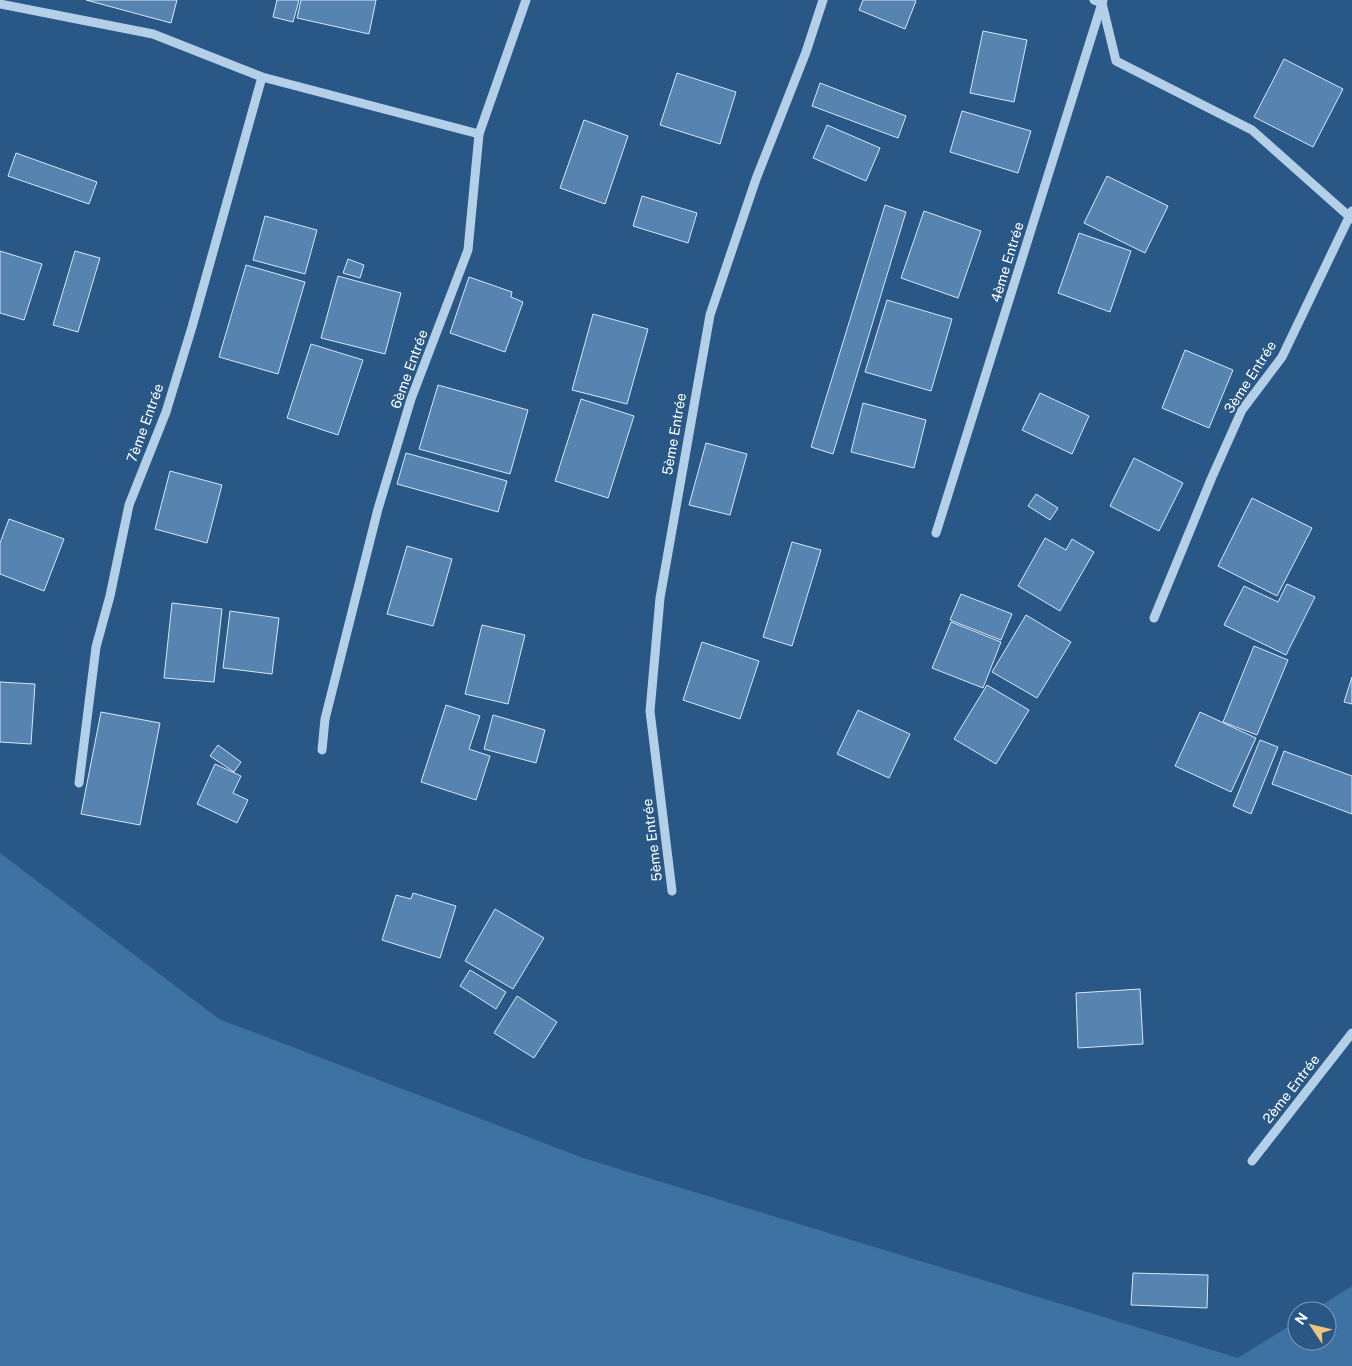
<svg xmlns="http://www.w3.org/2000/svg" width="1352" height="1366" viewBox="0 0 1352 1366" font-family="'Public Sans',sans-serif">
<rect width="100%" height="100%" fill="#295886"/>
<polygon fill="#3e72a2" points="0,853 219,1019 583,1158 1238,1358 1297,1321 1297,1341 1327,1341 1327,1311 1312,1311 1352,1286 1352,1366 0,1366"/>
<g fill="#5683af" stroke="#d7e7f6">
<polygon points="86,0 177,0 171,23"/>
<polygon points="277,0 299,0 293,22 273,17"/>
<polygon points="301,0 376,0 369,34 297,18"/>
<polygon points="863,0 914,0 916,1 905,29 859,10"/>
<polygon points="983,31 1027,40 1014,102 970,93"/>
<polygon points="1284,59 1343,89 1313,147 1254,117"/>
<polygon points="677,73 736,92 720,144 660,125"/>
<polygon points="820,83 906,116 898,138 812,106"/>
<polygon points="962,111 1031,131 1018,173 950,152"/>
<polygon points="584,120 628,136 605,204 560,188"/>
<polygon points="827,125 880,148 866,181 813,158"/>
<polygon points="16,153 97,182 89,204 8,176"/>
<polygon points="1107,176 1168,206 1145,253 1084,223"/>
<polygon points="642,196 697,213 688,243 633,226"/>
<polygon points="885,205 906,212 833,454 811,447"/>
<polygon points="924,211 981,231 958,298 901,278"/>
<polygon points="265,216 317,230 305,274 253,260"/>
<polygon points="1079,233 1131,251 1110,312 1058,293"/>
<polygon points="0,251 42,264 24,320 0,313"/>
<polygon points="75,251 100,258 78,332 53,325"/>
<polygon points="348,259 364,265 360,278 343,273"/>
<polygon points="246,265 305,282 278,374 219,357"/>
<polygon points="338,276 401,293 385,354 321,338"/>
<polygon points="469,277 512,292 511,297 523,302 505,352 450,333"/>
<polygon points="887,300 952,319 931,391 865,372"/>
<polygon points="593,314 648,329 627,404 572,390"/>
<polygon points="311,344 363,360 338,435 287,418"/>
<polygon points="1185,350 1233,370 1209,428 1162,408"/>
<polygon points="438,385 528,410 510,474 419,449"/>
<polygon points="1040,393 1089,416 1072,454 1022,430"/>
<polygon points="581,399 634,416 608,498 555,481"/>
<polygon points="863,403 926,420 914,468 851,452"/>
<polygon points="706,443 747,454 730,515 689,505"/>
<polygon points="406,453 507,481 498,512 397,484"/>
<polygon points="1134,458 1183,483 1159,531 1110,506"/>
<polygon points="170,471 222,485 207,543 155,529"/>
<polygon points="1036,494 1058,508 1050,520 1028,506"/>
<polygon points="1252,498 1312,528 1277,596 1218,566"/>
<polygon points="9,519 64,539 44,591 0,574 0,543"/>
<polygon points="1045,538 1066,550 1072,539 1094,552 1060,611 1018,586"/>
<polygon points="792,542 821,550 792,646 763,637"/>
<polygon points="407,546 452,559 433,626 387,614"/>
<polygon points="1287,584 1315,597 1286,655 1224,625 1244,586 1278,602"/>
<polygon points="961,594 1012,614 1001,640 950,620"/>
<polygon points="172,603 222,609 214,682 164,678"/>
<polygon points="230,611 279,618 272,674 223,668"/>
<polygon points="1026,615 1071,642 1037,698 992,672"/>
<polygon points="951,622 1001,642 983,688 932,668"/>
<polygon points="482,625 525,635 508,704 465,694"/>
<polygon points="702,642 759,661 740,719 683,700"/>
<polygon points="1254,646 1288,660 1257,735 1223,722"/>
<polygon points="1352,677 1352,704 1344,702"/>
<polygon points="0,682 35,684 31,744 0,742"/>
<polygon points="987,685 1029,710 996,764 954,739"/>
<polygon points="446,705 480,716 469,749 490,756 476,800 421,782"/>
<polygon points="858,710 910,734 889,778 837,754"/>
<polygon points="101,712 160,723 140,825 81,814"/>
<polygon points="1200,712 1256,738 1231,792 1175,766"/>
<polygon points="493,715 545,730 536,763 484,749"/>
<polygon points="1260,740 1278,747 1251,814 1233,806"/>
<polygon points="218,745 241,762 234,772 210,756"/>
<polygon points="1284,751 1352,776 1352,814 1272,784"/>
<polygon points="215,764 241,776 233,793 248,800 237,823 197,804"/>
<polygon points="413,893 456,906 440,958 382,940 396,895 411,899"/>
<polygon points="495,909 544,938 513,989 465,961"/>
<polygon points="470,970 506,992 496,1009 460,986"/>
<polygon points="1140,989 1143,1044 1078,1048 1076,993"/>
<polygon points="517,996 557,1022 534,1058 494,1033"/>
<polygon points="1133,1273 1208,1275 1207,1308 1131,1305"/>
</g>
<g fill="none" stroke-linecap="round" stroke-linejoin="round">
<g stroke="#b4cfe8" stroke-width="9">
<polyline points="1094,0 1102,3 1116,61 1252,130 1352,219"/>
<polyline points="0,4 153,34 262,77 479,134"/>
<polyline points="936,533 1103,0"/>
<polyline points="1154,618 1212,477 1242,410 1282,357 1352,211"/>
<polyline points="322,750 325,719 378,509 411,399 468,250 479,134 526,0"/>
<polyline points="79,783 96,647 110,596 129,505 166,412 192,327 262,77"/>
<polyline points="672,891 650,711 660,598 710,315 756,179 806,52 823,0"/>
<polyline points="1252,1161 1352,1033"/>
</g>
</g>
<g text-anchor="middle" stroke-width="4.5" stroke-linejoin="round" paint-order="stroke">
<g font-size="14" fill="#fff" stroke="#295886">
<text transform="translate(1007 262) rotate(-73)" y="5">4ème Entrée</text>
<text transform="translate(409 369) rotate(-70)" y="5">6ème Entrée</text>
<text transform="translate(1250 377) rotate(-57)" y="5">3ème Entrée</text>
<text transform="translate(145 423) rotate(-70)" y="5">7ème Entrée</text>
<text transform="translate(674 434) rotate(-80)" y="5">5ème Entrée</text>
<text transform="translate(652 840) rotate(-97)" y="5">5ème Entrée</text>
<text transform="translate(1291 1089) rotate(-52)" y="5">2ème Entrée</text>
</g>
</g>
<g transform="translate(1312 1326) rotate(305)"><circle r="24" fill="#295886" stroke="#7f9bb6"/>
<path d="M0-4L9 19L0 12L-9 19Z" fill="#efc57b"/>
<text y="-8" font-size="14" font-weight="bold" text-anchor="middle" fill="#ffffff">N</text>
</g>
</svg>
